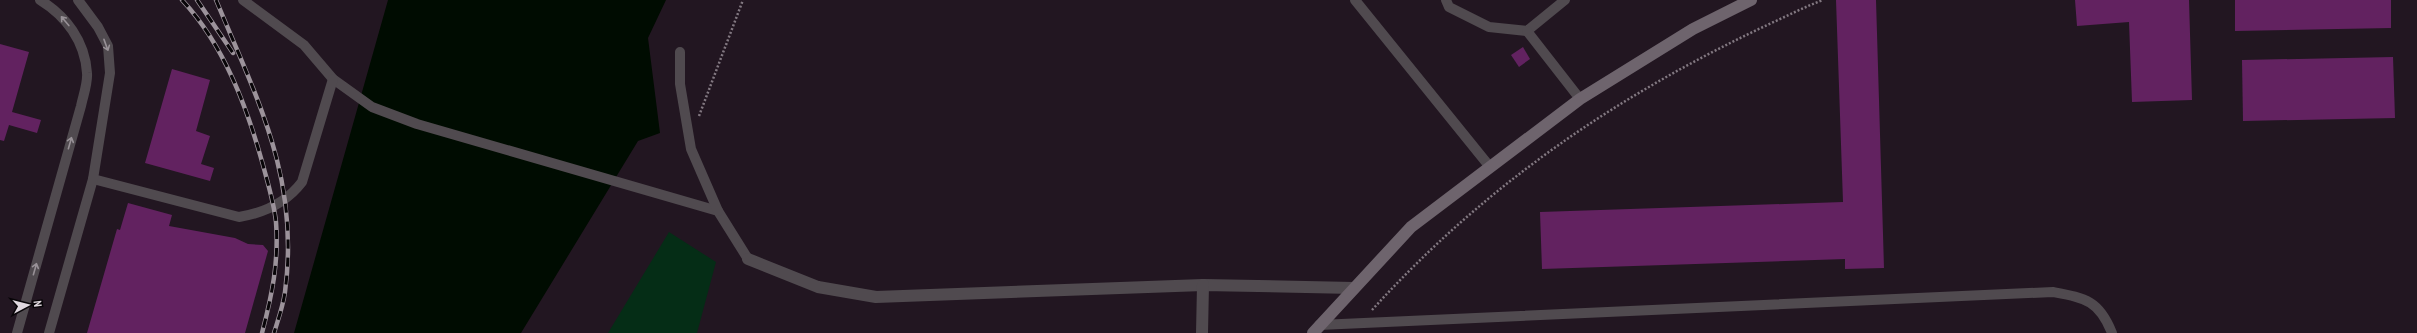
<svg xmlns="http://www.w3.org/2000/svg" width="2417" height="333" viewBox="0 0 2417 333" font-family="'PT Sans Narrow',sans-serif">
<rect width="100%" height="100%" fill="#221621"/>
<polygon fill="#052d16" points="669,232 716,262 697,333 608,333"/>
<polygon fill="#000c01" points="388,0 666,0 648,38 660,133 638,141 521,333 294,333"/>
<g fill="#622260">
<polygon points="1836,0 1876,0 1884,268 1845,269 1845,259 1542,269 1540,212 1843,202"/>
<polygon points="2075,0 2189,0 2192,100 2132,102 2129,22 2077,26"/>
<polygon points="2235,0 2391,0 2391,28 2235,31"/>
<polygon points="0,44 29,52 12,112 41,120 37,133 9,125 4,141 0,140"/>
<polygon points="1523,47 1530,59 1519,67 1511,55"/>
<polygon points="2393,57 2395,118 2243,121 2242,60"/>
<polygon points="172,69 210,80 196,131 210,136 201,164 214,168 210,181 145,163"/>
<polygon points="128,203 172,215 169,226 235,238 248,244 263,245 268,251 245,333 87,333 117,229 120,230"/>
</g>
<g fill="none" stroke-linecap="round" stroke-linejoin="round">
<g stroke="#827881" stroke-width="2.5" stroke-dasharray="2 2" stroke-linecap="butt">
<polyline points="699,116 743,0"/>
<path d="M1372,310C1488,182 1622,92 1778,20C1793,13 1807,6 1823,0"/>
</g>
<g stroke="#504a4f" stroke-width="10">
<polyline points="243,0 304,45 333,79 372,107 417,124 718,211 748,259"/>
<polyline points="1355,0 1490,167"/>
<polyline points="1446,0 1449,7 1489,27 1527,31 1565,0"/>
<polyline points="1527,31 1580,99"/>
<polyline points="680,52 680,84 691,149 718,211"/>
<path d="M93,179L239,217C264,213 286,203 302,182L333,79"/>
<path d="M1319,325L2053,292C2085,298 2099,300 2112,333"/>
<path d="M17,333L81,106C83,96 88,83 87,73C85,41 66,16 40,0"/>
<polyline points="49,333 93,179 110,73 108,46 98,27 78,0"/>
</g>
<g stroke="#504a4f" stroke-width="12">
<polyline points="748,259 818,287 876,297 1203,285 1354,288"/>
<polyline points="1202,333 1203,285"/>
</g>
<polyline stroke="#6e646d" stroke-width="12" points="1313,333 1411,227 1580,99 1693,29 1751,0"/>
<g stroke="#9c939b" stroke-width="4.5">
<g id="rail">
<path d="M182,0C224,45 247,107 263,165C268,184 274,203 276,222C279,262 272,295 262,333"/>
<polyline points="197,0 233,53"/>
<path d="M216,0C258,101 300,179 285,292C283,306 278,320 274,333"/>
</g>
</g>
<use href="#rail" stroke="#080508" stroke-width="3" stroke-dasharray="9" stroke-linecap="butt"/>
</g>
<defs><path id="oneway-shaft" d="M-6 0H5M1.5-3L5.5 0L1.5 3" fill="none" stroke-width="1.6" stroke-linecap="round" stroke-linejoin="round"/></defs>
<g stroke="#989197">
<use href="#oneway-shaft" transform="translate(65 21) rotate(-130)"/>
<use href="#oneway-shaft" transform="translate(106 45) rotate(70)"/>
<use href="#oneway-shaft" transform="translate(70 143) rotate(-74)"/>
<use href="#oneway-shaft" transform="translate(35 269) rotate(-74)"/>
</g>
<g transform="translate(28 305) rotate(83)" stroke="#080508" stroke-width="3" paint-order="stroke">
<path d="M0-3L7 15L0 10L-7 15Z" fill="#e0d8df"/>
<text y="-6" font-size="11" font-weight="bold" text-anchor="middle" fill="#e0d8df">N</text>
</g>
</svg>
